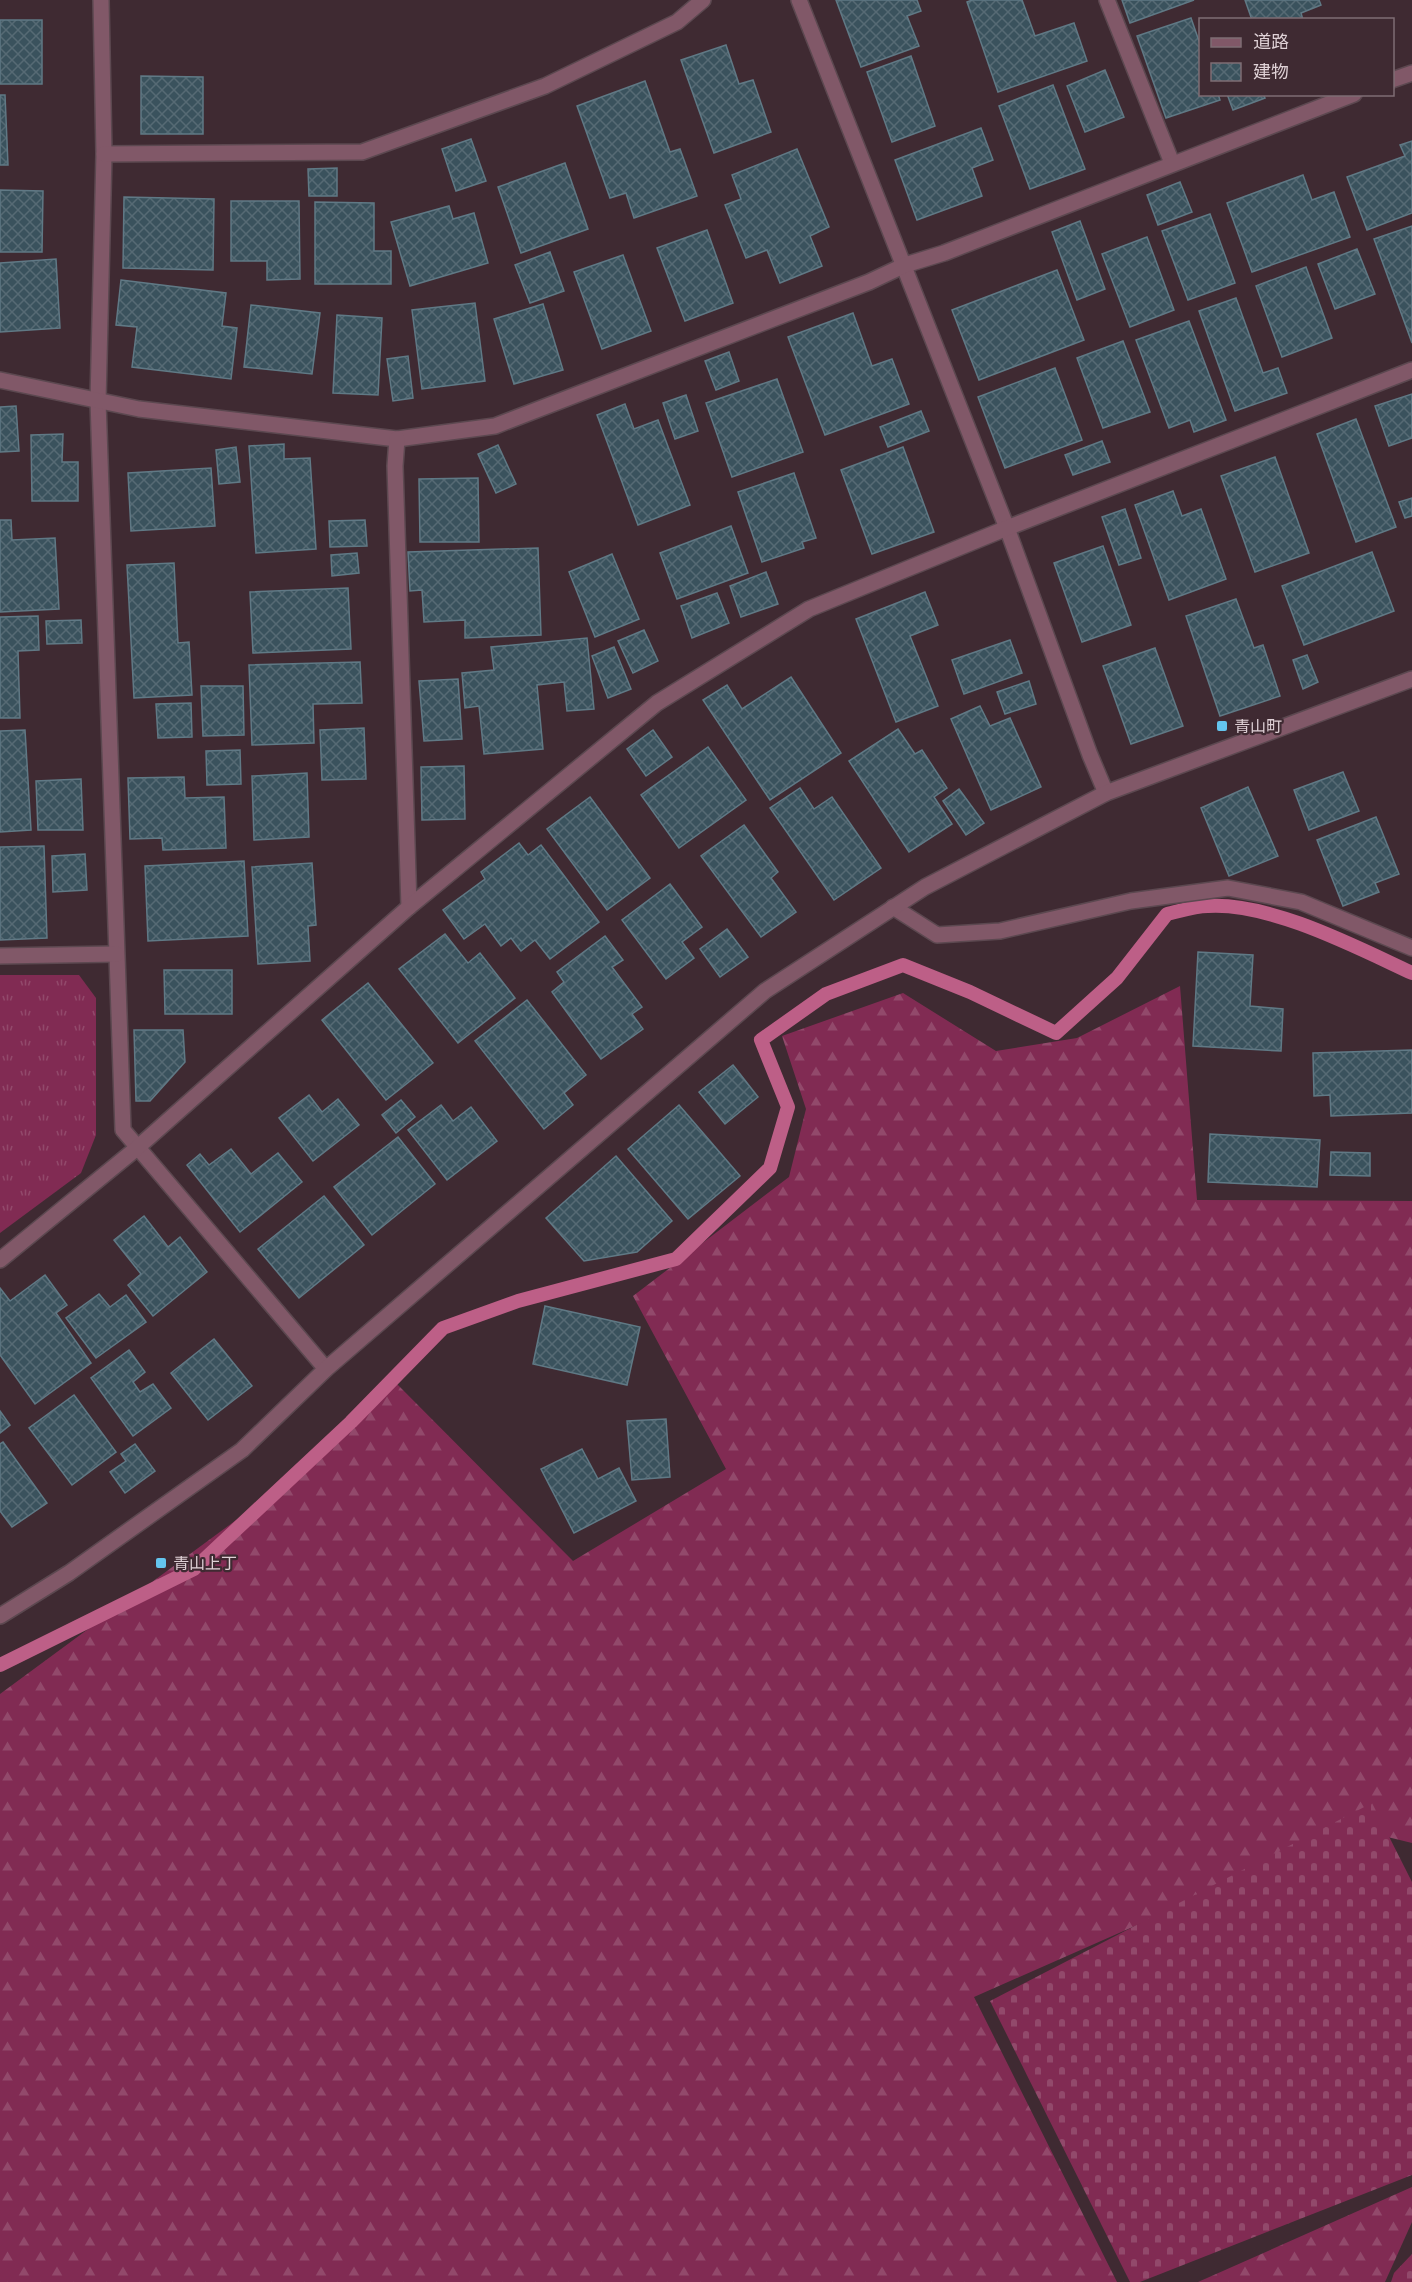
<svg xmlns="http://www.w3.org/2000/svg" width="1412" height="2282" viewBox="0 0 1412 2282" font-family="Commissioner,'Noto Sans JP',sans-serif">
<defs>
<pattern id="grass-tufts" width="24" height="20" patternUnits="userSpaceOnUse" patternTransform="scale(1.5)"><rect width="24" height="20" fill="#812b53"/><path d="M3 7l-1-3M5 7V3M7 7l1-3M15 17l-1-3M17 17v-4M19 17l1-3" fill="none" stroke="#92496b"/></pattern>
<pattern id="forest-firs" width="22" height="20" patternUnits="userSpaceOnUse" patternTransform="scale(1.5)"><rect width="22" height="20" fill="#812b53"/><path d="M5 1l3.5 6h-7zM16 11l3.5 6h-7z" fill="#92496b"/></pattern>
<pattern id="cemetery-stones" width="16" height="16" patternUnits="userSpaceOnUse" patternTransform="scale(1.5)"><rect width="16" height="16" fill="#812b53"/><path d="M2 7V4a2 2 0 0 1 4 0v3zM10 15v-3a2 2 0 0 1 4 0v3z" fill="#92496b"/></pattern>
<pattern id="building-cross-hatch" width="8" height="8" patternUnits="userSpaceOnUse" patternTransform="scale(1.5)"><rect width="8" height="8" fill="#3a525d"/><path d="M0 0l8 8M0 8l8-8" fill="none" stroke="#566a74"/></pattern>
</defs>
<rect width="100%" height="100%" fill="#3f2a32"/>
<polygon fill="url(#grass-tufts)" points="0,975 79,975 96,998 96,1135 81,1173 0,1233"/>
<g fill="url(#forest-firs)">
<polygon points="1180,986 1197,1200 1412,1201 1412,1843 1355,1829 974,1997 1117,2282 0,2282 0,1694 266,1498 394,1381 573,1561 726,1469 633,1296 789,1177 806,1109 782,1036 903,993 996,1051 1077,1038"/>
<polygon points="1412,2187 1412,2222 1385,2282 1198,2282"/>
</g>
<g fill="url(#cemetery-stones)">
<polygon points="1372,1803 1412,1882 1412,2175 1140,2282 1130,2282 990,2001"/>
<polygon points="1412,2254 1412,2282 1391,2282 1394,2273"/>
</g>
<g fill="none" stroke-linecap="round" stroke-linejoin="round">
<path stroke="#bd5f87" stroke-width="14" d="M0,1665L194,1569L351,1422L443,1328L518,1301L676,1259L770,1168L788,1107L761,1040L826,994L903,965L970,992L1056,1033L1117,978L1167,914C1180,911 1195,906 1208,906C1270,902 1356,947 1412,973"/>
</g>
<g fill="url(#building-cross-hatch)" stroke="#607985" stroke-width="1.5">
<polygon points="836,0 917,0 921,11 907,16 919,46 861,67"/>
<polygon points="972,0 1022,0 1035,36 1074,23 1087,61 998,92 967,2"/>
<polygon points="1122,0 1194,0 1130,23"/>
<polygon points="1245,0 1319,0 1321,5 1301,13 1303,20 1252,20"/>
<polygon points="1191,18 1200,44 1200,94 1218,94 1220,100 1166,118 1137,36"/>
<rect x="0" y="20" width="42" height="64"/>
<polygon points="726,45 739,84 753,80 771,132 714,153 681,60"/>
<polygon points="911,56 935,126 892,142 867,72"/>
<polygon points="1105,70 1124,117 1085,132 1067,86"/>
<polygon points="141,76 203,77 203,134 141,134"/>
<polygon points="645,81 670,152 680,149 697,196 634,218 626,193 610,198 577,106"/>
<polygon points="1053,85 1085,169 1030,189 999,106"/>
<polygon points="1227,94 1263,94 1265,98 1233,110"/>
<polygon points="0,95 5,95 8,165 0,165"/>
<polygon points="981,128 993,160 972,168 982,196 917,220 895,160"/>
<polygon points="471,139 486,181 456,191 442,149"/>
<polygon points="1412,141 1412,213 1367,230 1347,177 1405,156 1400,145"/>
<polygon points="797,149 829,227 810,236 822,266 780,283 767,250 746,258 725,205 741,199 732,175"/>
<polygon points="565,163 588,229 521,253 498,187"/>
<polygon points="337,168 337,196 309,196 308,169"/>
<polygon points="1303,175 1312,200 1334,192 1350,237 1252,272 1227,203"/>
<polygon points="1180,182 1192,212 1158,225 1147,195"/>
<polygon points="0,190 43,191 42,252 0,252"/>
<polygon points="124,197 214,199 213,270 123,268"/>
<polygon points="231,201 299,201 300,279 267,280 267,261 231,261"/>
<polygon points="315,202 374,203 374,251 391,251 391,284 315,284"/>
<polygon points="449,206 453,219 474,213 488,263 410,286 391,222"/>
<polygon points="1210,214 1235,283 1188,300 1162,231"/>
<polygon points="1080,221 1105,289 1077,300 1052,232"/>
<polygon points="1412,226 1412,343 1374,239"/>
<polygon points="707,230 733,303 685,321 657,248"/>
<polygon points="1147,237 1174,310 1130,327 1102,254"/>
<polygon points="1357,249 1375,294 1335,309 1318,264"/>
<polygon points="550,252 564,291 530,303 515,265"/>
<polygon points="623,255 651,331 602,349 574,272"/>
<polygon points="56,259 60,328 0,332 0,263"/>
<polygon points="1306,267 1332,338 1282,357 1256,286"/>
<polygon points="1057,270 1084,340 979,380 952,310"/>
<polygon points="121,280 226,293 222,326 237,328 231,379 132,367 137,327 116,325"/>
<polygon points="1236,298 1263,373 1278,368 1287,393 1235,411 1199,311"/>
<polygon points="475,303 485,381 422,389 412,310"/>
<polygon points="543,304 563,370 514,384 494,319"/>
<polygon points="251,305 320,313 312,374 244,367"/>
<polygon points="853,313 872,366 892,359 909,404 825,435 788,337"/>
<polygon points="337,315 382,318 378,395 333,393"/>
<polygon points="1189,321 1226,420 1194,432 1190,420 1169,428 1136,340"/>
<polygon points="1123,341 1150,412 1103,428 1077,358"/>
<polygon points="729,352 739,381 716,390 705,361"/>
<polygon points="408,356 413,398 393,401 387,359"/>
<polygon points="1055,368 1082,440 1005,468 978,397"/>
<polygon points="777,379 803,452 732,477 706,403"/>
<polygon points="1412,394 1412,438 1389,446 1375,406"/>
<polygon points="686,395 698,431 675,439 663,403"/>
<polygon points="625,404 634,429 658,420 690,505 638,525 597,415"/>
<polygon points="16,406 19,451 0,452 0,407"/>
<polygon points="921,411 929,431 888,447 880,427"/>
<polygon points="1356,419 1396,527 1356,542 1317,434"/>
<polygon points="63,434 62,462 78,462 78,501 32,501 31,435"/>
<polygon points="1102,441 1110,462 1073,475 1065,455"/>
<polygon points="284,444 284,459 310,458 316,549 256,553 249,446"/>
<polygon points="498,445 516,484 496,493 478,454"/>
<polygon points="236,447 240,482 219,484 216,450"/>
<polygon points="903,447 934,532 872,554 841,470"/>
<polygon points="1275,457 1309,553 1255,572 1221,476"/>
<polygon points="211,468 215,526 131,531 128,473"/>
<polygon points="794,473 816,538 802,542 804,548 762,562 738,492"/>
<polygon points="478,478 479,542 420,542 419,479"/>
<polygon points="1173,491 1182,516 1201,509 1226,579 1169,600 1135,505"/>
<polygon points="1412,498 1412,516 1405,518 1399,502"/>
<polygon points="1125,509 1141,558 1119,565 1102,517"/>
<polygon points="0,520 11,520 12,540 55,538 59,609 0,612"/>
<polygon points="365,520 367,546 330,547 329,521"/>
<polygon points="731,526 748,573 677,599 660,553"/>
<polygon points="1103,546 1131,625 1082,642 1054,563"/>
<polygon points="538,548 541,635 465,638 465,620 424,622 422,590 410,591 408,552"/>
<polygon points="1372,552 1394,611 1304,645 1282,586"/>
<polygon points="357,553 359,573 332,576 331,555"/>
<polygon points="612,554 639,619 595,637 569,572"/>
<polygon points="174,563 178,643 189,642 192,695 134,698 127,565"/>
<polygon points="766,572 778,604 741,617 730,586"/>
<polygon points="348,588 351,649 253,653 250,592"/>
<polygon points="925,592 938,625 910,636 938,706 896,722 856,619"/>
<polygon points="717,593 729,623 692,638 681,606"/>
<polygon points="1236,599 1254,648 1263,645 1280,696 1220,716 1186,616"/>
<polygon points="38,616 39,650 18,651 20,718 0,718 0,617"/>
<polygon points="81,620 82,643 47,644 46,621"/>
<polygon points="644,630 658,661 633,673 618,641"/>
<polygon points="587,638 594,709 567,711 564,682 537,685 543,749 484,754 479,706 465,708 462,673 494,670 491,647"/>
<polygon points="1010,640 1022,673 964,694 952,660"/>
<polygon points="614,647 631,689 608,698 592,656"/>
<polygon points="1155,648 1183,726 1131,744 1103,666"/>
<polygon points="1307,655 1318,682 1303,689 1293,660"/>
<polygon points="360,662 362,703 313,704 314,743 252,745 249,665"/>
<polygon points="791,677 841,753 770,800 703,700 727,685 742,709"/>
<polygon points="458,679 462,739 424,741 419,681"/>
<polygon points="1029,681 1036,704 1005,714 997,692"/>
<polygon points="201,686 243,686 244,735 203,736"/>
<polygon points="191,703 192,737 158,738 156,704"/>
<polygon points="980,706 990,726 1010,718 1041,787 991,810 951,719"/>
<polygon points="364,728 366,779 322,780 320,730"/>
<polygon points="898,729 915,754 922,750 947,788 934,797 952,824 909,852 849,761"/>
<polygon points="25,730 31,830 0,832 0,731"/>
<polygon points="653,730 672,757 646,776 627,749"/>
<polygon points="708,747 746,800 679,848 641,795"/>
<polygon points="240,750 241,784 207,785 206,751"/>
<polygon points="464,766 465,819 422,820 421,767"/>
<polygon points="1343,772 1359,811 1309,830 1294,790"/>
<polygon points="307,773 309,837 254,840 252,776"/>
<polygon points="184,777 185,798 224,797 226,848 163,850 162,838 130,839 128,778"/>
<polygon points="81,779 83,830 38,830 36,781"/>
<polygon points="1248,787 1278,856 1229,876 1201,808"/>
<polygon points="800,788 814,809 832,797 881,868 834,900 770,808"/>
<polygon points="959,789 984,823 966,835 943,801"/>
<polygon points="590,797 650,878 607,910 547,829"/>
<polygon points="1376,817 1399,874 1375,883 1379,892 1343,906 1317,840"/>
<polygon points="744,825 778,872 771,878 796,912 761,937 701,856"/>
<polygon points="519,843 528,855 541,845 599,922 550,959 535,940 521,951 511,938 501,946 485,924 464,939 443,910 485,879 481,872"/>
<polygon points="44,846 47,938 0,940 0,847"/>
<polygon points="85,854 87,890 53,892 52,856"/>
<polygon points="244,861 248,936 148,941 145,866"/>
<polygon points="312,863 316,925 308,926 310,961 258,964 252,867"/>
<polygon points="670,884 702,927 682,942 694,958 666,979 622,920"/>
<polygon points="727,929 748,957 720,977 700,949"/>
<polygon points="445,934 468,963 480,953 515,998 458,1043 399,969"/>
<polygon points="605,936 623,960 612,967 642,1007 632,1014 643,1029 601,1059 552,992 564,982 557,972"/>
<polygon points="1198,952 1253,955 1250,1006 1283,1009 1281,1051 1193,1046"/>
<polygon points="164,970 232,970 232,1014 165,1014"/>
<polygon points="368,983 433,1063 386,1100 322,1020"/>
<polygon points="527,1000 586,1075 564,1093 573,1105 544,1129 475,1041"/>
<polygon points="134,1030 183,1030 185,1062 150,1101 136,1101"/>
<polygon points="1412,1050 1412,1113 1331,1116 1330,1095 1314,1096 1313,1053"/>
<polygon points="733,1065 758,1097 725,1124 699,1092"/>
<polygon points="309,1095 322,1112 338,1099 359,1125 313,1161 279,1118"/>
<polygon points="401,1100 415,1117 396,1133 382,1115"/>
<polygon points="441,1105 453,1121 471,1107 497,1141 447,1180 408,1130"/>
<polygon points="679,1105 740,1176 688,1219 628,1149"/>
<polygon points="1210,1134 1320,1140 1317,1187 1208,1182"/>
<polygon points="398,1137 435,1184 372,1235 334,1187"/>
<polygon points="231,1149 251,1174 278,1153 302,1182 240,1232 187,1165 200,1154 209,1165"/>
<polygon points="1331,1152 1370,1153 1370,1176 1330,1175"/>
<polygon points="616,1156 672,1221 637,1252 584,1261 546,1218"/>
<polygon points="324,1196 364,1245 299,1298 258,1249"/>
<polygon points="144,1216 168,1247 180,1237 207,1272 153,1316 128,1285 141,1274 114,1240"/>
<polygon points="45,1275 67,1305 56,1313 91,1363 35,1404 0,1355 0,1288 10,1301"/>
<polygon points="99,1294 110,1307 126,1295 146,1322 96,1358 66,1318"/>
<polygon points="545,1306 640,1327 627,1385 533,1364"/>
<polygon points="214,1339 252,1386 208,1420 171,1373"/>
<polygon points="129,1350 145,1372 133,1382 140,1392 153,1384 171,1408 133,1436 91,1378"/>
<polygon points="74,1395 116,1452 72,1485 29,1428"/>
<polygon points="0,1411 10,1425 0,1433"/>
<polygon points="666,1419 670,1477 632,1480 627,1421"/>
<polygon points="3,1442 47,1503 12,1527 0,1511 0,1444"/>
<polygon points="135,1444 155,1471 125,1493 110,1472 126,1461 121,1454"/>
<polygon points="582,1449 598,1479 619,1468 636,1501 574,1533 541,1469"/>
</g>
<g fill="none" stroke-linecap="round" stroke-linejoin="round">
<g stroke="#5c4850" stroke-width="18">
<g id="minor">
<polyline points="101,0 104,154 98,401 123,1130 326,1369"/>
<polyline points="799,0 1007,528 1090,755 1106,793"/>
<polyline points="1107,0 1172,163"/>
<polyline points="1392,80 1412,73"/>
<polyline points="104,154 362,152 545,86 677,22 703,0"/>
<polyline points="0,380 139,409 397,439 495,426 869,282 905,265 944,253 1354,94"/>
<polyline points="397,439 395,466 409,907"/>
<polyline points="893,907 937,935 1000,931 1131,901 1228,888 1301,902 1412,948"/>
<polyline points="0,956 116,954"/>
<polyline points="0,1260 137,1148 409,907 657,703 809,609 1007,528 1412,370"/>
</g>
</g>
<g stroke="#5c4850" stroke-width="18">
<polyline id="tertiary" points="0,1616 69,1573 242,1450 326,1369 765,991 925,887 1106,793 1412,679"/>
</g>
<use href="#minor" stroke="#815868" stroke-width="15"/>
<use href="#tertiary" stroke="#815868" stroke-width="15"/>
</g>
<g fill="#64c5ee" stroke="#3f2a32" stroke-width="2">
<rect x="1216" y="720" width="12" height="12" rx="3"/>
<rect x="155" y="1557" width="12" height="12" rx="3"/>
</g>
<g text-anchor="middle" stroke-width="4.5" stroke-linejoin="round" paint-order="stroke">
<g font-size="16" fill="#dfd1d6" stroke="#3f2a32" text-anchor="start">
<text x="1234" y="732">青山町</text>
<text x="173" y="1569">青山上丁</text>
</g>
</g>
<rect x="1199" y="18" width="195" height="78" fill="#3f2a32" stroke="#7f6d74" stroke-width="1.5"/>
<rect x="1211" y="38" width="30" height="9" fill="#815868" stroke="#7f6d74" stroke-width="1.5"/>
<text x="1253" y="48" font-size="18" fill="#dfd1d6">道路</text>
<rect x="1211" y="63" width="30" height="18" fill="url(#building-cross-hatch)" stroke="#7f6d74" stroke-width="1.5"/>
<text x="1253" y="78" font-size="18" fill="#dfd1d6">建物</text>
</svg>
